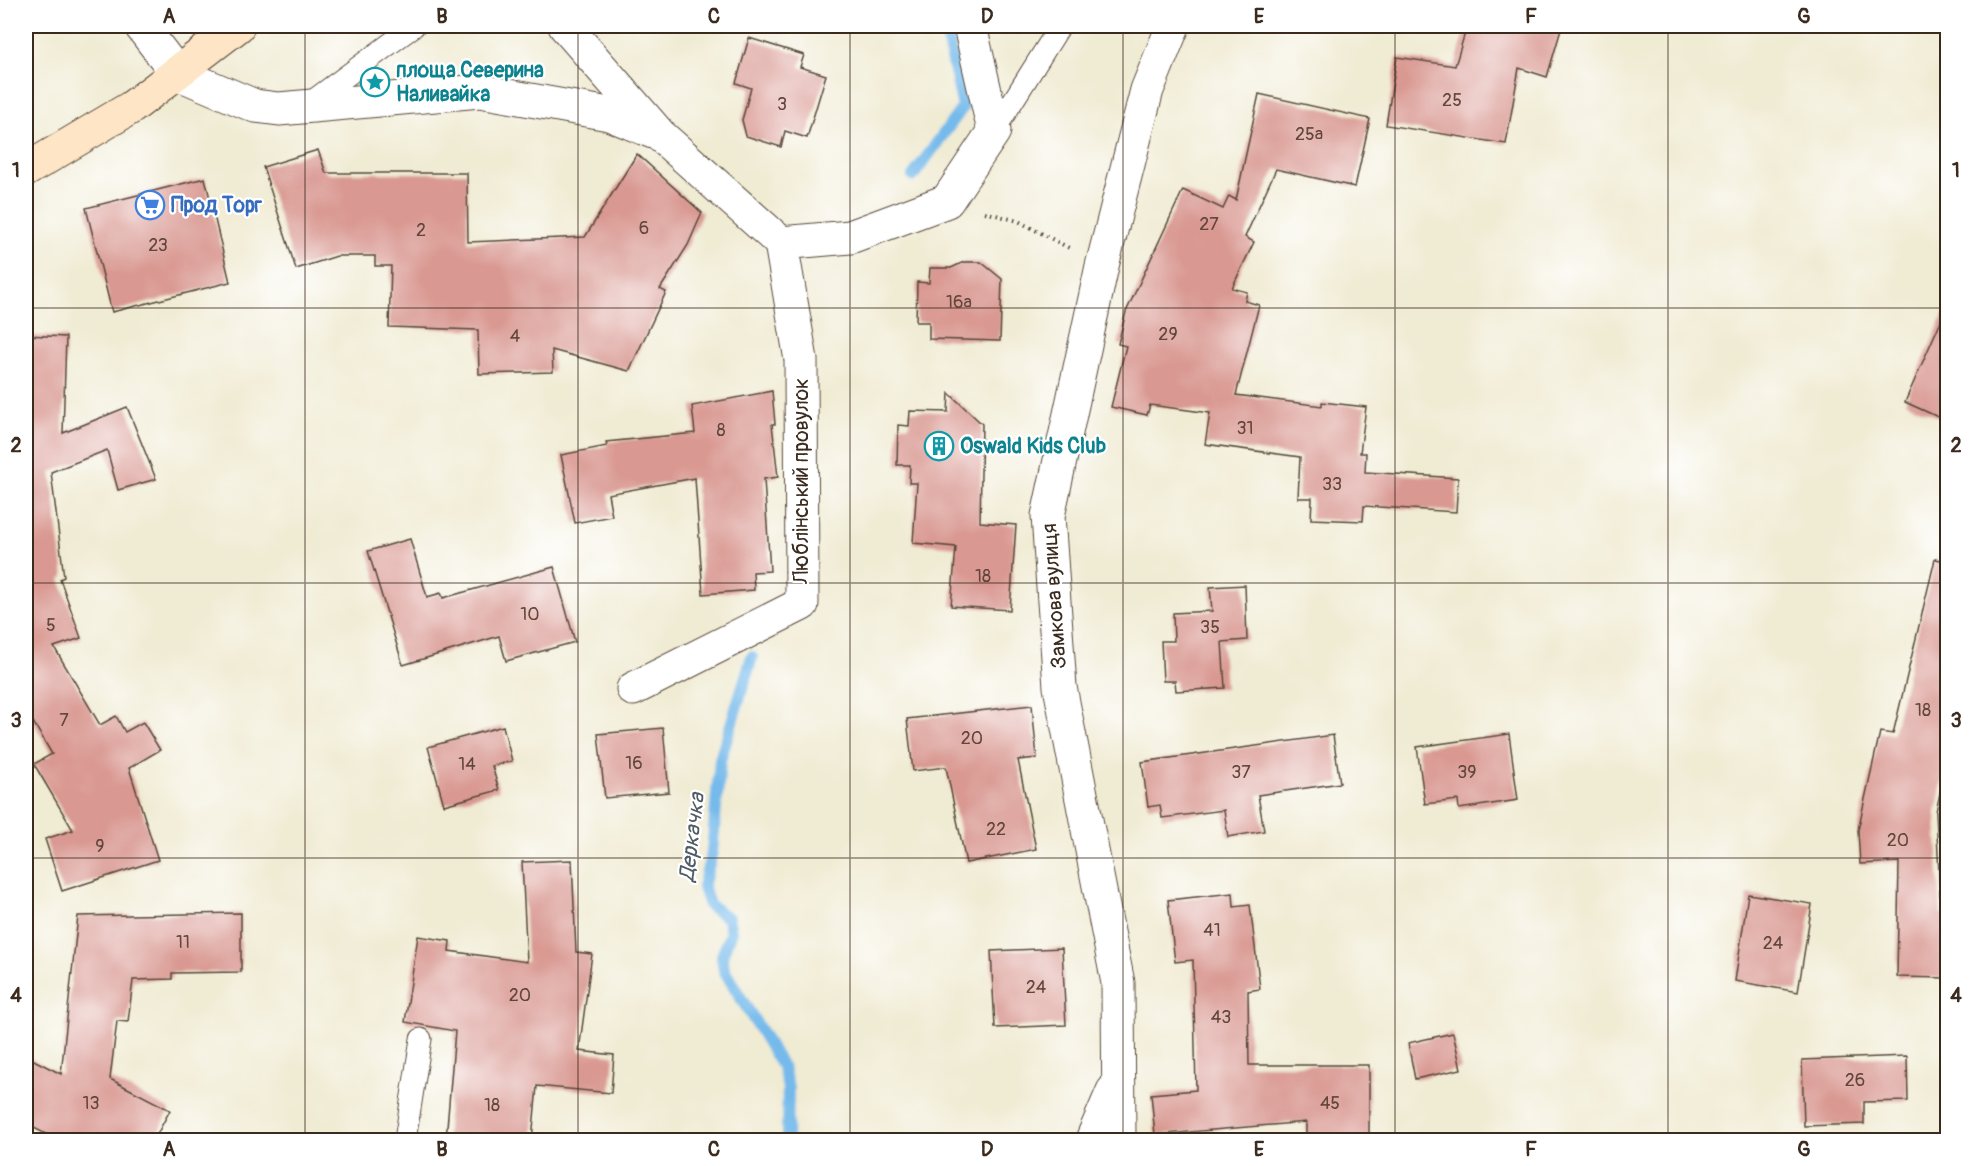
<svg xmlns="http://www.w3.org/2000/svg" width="1973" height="1166" viewBox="0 0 1973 1166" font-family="Pangolin,sans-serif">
<rect width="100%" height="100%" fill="#fff"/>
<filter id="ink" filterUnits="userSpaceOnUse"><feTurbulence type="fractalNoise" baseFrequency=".0167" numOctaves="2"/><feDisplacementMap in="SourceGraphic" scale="12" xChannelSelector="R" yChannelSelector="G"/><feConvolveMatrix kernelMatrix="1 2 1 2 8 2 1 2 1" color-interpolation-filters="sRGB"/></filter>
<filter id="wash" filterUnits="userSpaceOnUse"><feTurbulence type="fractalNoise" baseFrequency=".008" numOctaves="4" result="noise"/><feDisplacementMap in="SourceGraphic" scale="24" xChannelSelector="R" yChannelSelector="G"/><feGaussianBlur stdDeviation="1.35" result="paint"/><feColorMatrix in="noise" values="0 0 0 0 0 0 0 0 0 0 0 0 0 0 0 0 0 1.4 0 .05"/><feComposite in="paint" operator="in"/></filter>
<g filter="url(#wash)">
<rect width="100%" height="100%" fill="#f0ebd3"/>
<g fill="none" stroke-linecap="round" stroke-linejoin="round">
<g stroke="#74baeb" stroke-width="12">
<polyline points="913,176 963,107 945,26"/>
<polyline points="752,657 720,760 712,852 703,887 709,905 728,918 731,932 722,956 724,970 783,1068 788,1088 787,1140"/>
</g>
</g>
<g id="blocks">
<g fill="#d99891">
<polygon points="1467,26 1562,26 1547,77 1519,68 1506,144 1386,125 1397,57 1455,66"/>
<polygon points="749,38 804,55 800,67 826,75 807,138 785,131 781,147 746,136 742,120 751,88 736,83"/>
<polygon points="1259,94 1370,119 1355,187 1276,169 1245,237 1254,242 1232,288 1247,292 1245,301 1259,305 1236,395 1322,406 1322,402 1366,407 1360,453 1366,453 1365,472 1458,478 1456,512 1364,506 1363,521 1311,519 1312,498 1298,498 1300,457 1205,444 1210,413 1150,405 1147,415 1111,407 1126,346 1118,344 1126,312 1183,190 1223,209 1229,196 1236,200"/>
<polygon points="318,150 326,173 467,173 468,242 585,237 637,154 702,213 688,245 660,289 666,292 629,371 552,350 553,372 479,374 478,330 389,327 391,266 375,266 375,256 337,256 296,269 263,167"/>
<polygon points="205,178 230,282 112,312 86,208"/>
<polygon points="964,262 981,262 1002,279 1000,341 929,339 929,322 916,322 917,282 929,283 930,268 951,268"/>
<polygon points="1947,307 1947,421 1905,402"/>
<polygon points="26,335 66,337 63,433 127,407 156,479 118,490 107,450 51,472 64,577 60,579 81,638 54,647 100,725 116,716 125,732 143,722 160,750 129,768 158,860 62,891 45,839 73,830 34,764 52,754 26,710"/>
<polygon points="772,391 775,424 772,424 778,477 764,479 770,571 753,572 754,590 703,594 695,478 608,494 612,516 575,523 561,455 607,446 606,442 695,433 692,406"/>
<polygon points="949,393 982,424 980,522 1016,525 1010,610 951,606 956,547 913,543 917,483 909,483 910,465 897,465 898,425 909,426 910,411 948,412"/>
<polygon points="410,539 427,597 441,593 443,598 554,567 575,642 506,661 499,636 403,665 368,551"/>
<polygon points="1935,559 1947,561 1947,759 1936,812 1941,915 1947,915 1947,978 1897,977 1899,862 1860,864 1858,830 1880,732 1893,734"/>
<polygon points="1245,585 1247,640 1222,642 1225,688 1176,691 1175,681 1163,681 1161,641 1174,641 1173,613 1212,611 1210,587"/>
<polygon points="1032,705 1037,758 1018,760 1036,849 966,863 946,767 913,771 907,719"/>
<polygon points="503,726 512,761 492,766 499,790 444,805 428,747"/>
<polygon points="663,728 669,792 605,798 598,734"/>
<polygon points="1509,734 1518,800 1459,809 1458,800 1425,804 1417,747"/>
<polygon points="1333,735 1340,783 1258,795 1264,831 1228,837 1224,810 1162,818 1160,805 1148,807 1142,762"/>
<polygon points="572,860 576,952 592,954 579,1051 614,1055 611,1093 537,1086 532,1140 446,1140 455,1031 405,1022 418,936 450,941 449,951 527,962 522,862"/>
<polygon points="1233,893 1234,907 1250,905 1260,989 1248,991 1249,1065 1369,1065 1369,1140 1306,1140 1306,1122 1155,1135 1151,1094 1196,1090 1193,960 1175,962 1168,900"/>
<polygon points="1748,894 1812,904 1798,992 1735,981"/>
<polygon points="241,913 241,972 172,973 172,979 133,980 128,1022 117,1021 110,1079 170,1110 154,1140 58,1140 26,1124 26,1056 61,1074 78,916"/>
<polygon points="1062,948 1066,1025 995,1028 991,951"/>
<polygon points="1453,1033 1461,1069 1415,1079 1408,1043"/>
<polygon points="1907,1056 1908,1101 1864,1102 1864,1124 1804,1126 1802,1060"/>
</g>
</g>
</g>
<g filter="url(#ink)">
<use href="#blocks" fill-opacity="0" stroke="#564739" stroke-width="1.5"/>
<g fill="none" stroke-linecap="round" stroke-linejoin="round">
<g stroke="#564739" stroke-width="23">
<g id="lane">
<polyline points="307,105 414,26"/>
<polyline points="994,131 1060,26"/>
<polyline points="405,1140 421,1039"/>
</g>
</g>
<g stroke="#564739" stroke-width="35">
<g id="street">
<polyline points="141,26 177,73 255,106 279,109 480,91 609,114 653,132"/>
<polyline points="565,26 660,135 781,243 850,237 947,201 994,131 970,26"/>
<polyline points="633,689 802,604 801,360 781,243"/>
<polyline points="1092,1140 1113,1091"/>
<polyline points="1119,1140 1118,983 1060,687 1048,516 1102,266 1147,90 1173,26"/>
</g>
</g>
<g stroke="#564739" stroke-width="35">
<polyline id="secondary" points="26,170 132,107 238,26"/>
</g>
<polyline stroke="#564739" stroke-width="4" stroke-dasharray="1.5 4.5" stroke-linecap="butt" points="985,212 1018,221 1069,248"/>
<use href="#lane" stroke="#fff" stroke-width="21"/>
<use href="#street" stroke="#fff" stroke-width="33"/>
<use href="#secondary" stroke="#fde5c5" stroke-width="33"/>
</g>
</g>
<path fill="none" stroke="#3b2a1e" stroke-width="1.5" stroke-opacity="0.55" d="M305,26V1140M578,26V1140M850,26V1140M1123,26V1140M1395,26V1140M1668,26V1140M26,308H1948M26,583H1948M26,858H1948"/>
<defs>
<g id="sight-ring" transform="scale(1.5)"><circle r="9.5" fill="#fff" stroke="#0f9aa8" stroke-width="1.5"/><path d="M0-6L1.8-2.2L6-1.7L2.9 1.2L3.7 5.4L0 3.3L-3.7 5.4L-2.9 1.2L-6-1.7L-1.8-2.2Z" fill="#0f9aa8"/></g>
<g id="supermarket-ring" transform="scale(1.5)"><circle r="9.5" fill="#fff" stroke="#3f7fe0" stroke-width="1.5"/><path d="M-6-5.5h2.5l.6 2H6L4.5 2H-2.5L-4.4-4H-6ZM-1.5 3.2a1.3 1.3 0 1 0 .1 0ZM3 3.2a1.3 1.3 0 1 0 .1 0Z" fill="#3f7fe0"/></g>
<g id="building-ring" transform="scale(1.5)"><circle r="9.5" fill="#fff" stroke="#0f9aa8" stroke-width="1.5"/><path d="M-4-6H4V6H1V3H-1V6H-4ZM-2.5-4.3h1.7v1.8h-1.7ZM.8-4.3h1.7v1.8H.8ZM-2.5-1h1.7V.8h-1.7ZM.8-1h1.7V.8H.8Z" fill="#0f9aa8"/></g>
</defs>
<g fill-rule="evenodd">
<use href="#sight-ring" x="375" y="82"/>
<use href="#supermarket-ring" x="150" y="205"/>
<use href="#building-ring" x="939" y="446"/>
</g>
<g text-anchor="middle" stroke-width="4.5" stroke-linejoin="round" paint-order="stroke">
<g font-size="18" fill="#62463b">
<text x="1452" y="106">25</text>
<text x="782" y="110">3</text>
<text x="1309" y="140">25а</text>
<text x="1209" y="230">27</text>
<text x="644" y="234">6</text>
<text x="421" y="236">2</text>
<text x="158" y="251">23</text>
<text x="959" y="308">16а</text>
<text x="1168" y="340">29</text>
<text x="515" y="342">4</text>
<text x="1245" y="434">31</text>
<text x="721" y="436">8</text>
<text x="1332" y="490">33</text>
<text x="983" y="582">18</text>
<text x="530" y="620">10</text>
<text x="51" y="631">5</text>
<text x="1210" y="633">35</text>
<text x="1923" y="716">18</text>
<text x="64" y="726">7</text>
<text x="972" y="744">20</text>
<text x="634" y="769">16</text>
<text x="467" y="770">14</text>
<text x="1241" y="778">37</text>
<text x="1467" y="778">39</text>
<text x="996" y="835">22</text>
<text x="1898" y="846">20</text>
<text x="100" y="852">9</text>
<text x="1212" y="936">41</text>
<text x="183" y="948">11</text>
<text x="1773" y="949">24</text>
<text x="1036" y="993">24</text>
<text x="520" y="1001">20</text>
<text x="1221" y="1023">43</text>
<text x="1855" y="1086">26</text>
<text x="91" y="1109">13</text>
<text x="1330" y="1109">45</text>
<text x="492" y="1111">18</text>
</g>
<g font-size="21" font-weight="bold" fill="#0d838f" stroke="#fff" text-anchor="start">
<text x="396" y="77">площа Северина<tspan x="396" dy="24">Наливайка</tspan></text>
<text x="960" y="453">Oswald Kids Club</text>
</g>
<g font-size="21" font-weight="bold" fill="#366cbe" stroke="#fff" text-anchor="start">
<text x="171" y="212">Прод Торг</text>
</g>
<g font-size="21" fill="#3b2a1e" stroke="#fff">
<text transform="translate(801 481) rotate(-90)" y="7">Люблінський провулок</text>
<text transform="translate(1054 596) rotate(-94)" y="7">Замкова вулиця</text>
</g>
<g font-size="22" font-style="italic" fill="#4f5c66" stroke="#fff">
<text transform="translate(691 837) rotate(-83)" y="8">Деркачка</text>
</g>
</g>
<rect width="1973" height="1166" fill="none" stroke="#fff" stroke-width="66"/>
<rect x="33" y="33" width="1907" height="1100" fill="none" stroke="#3b2a1e" stroke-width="2"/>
<g font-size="20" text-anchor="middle" font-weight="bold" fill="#3b2a1e">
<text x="169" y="23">A</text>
<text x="442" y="23">B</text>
<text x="714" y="23">C</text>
<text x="987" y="23">D</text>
<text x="1259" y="23">E</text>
<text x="1531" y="23">F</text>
<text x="1804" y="23">G</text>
<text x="16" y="177">1</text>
<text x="1956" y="177">1</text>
<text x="16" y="452">2</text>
<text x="1956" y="452">2</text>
<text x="16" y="727">3</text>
<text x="1956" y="727">3</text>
<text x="16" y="1002">4</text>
<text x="1956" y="1002">4</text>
<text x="169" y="1156">A</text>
<text x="442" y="1156">B</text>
<text x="714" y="1156">C</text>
<text x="987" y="1156">D</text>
<text x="1259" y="1156">E</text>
<text x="1531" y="1156">F</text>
<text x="1804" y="1156">G</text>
</g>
</svg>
